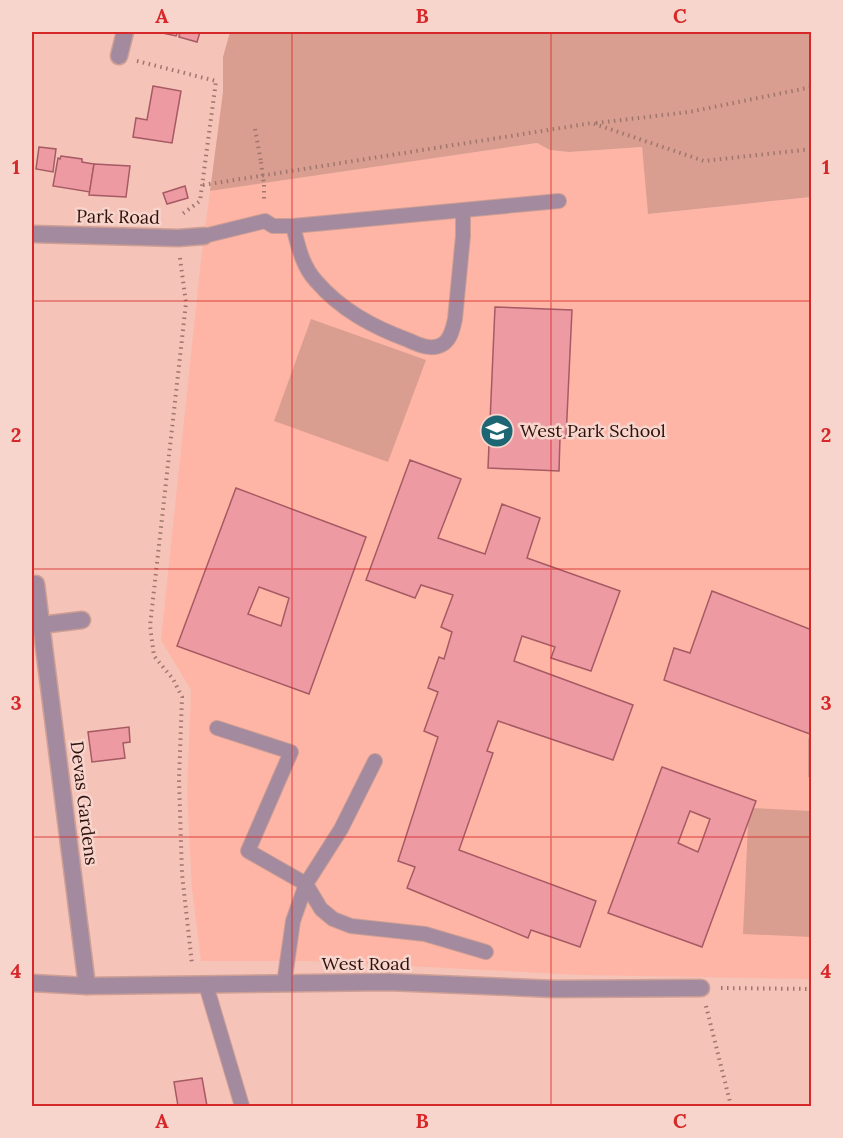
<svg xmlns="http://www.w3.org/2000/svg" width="843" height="1138" viewBox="0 0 843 1138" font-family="Lora,serif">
<rect width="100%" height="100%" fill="#f5c3b8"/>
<polygon fill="#feb5a5" points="538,143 550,150 569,152 642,147 648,214 811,197 811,979 581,975 308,961 201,961 192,888 187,794 191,690 161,640 201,260 210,191"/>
<g fill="#da9e90">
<polygon points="230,32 811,32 811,197 648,214 642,147 569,152 550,150 537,143 210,191 223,92 223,57"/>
<polygon points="311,319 426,360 388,462 274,421"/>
<polygon points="811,730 811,777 808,777 808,740"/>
<polygon points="753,808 811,811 811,937 743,934 748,825"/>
</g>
<g fill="#ed9aa3" stroke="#a65a63" stroke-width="1.5" fill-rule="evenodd">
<polygon points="158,32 178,32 176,36"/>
<polygon points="180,32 200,32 197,42 179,37"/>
<polygon points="153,86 181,91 172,143 133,137 136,118 147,120"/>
<polygon points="39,147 56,149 53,172 36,169"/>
<polygon points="61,156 82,159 82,162 94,164 90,192 53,186 58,158 60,159"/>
<polygon points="94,164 130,166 126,197 89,195"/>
<polygon points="185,186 188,198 167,204 163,193"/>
<polygon points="495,307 572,310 566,438 560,438 559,471 488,468"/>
<polygon points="410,460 461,479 438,538 485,554 502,504 540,518 527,558 620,591 591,671 551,658 555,647 522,636 514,661 633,705 613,760 498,721 487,751 493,753 459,850 596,901 580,947 531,930 528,938 407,888 415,867 398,861 438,737 424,731 438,692 428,688 439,657 444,659 452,632 441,627 453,595 421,585 415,598 366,580"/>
<path d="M236,488L366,537L309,694L177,646ZM259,587L289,598L281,626L248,614Z"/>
<polygon points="712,591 812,630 812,730 810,734 664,680 674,648 690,653"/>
<polygon points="129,727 130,742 123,743 125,758 92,762 88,732"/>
<path d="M662,767L756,801L702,947L608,913ZM690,811L710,819L698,852L678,843Z"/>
<polygon points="202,1078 207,1106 178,1106 174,1082"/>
</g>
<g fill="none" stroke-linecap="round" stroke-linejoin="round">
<g stroke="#cd9f95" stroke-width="16">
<g id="service">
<path d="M293,226C298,245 302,266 316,281C341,310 373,327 408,340C419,345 432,351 443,344C451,339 453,328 455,319L463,236V211"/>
<polyline points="204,236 265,221 273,226 293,226 559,201"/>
<polyline points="217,728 291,752 248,851 306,884 321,909 333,919 351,926 425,934 486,952"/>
<polyline points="284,984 293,921 306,884 341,829 375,761"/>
<polyline points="206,985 242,1106"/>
</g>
</g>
<g stroke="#cd9f95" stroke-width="19">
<g id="minor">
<polyline points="119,56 125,32"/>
<polyline points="32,234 178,238 204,236"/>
<polyline points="36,584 87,986"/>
<polyline points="41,625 82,620"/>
<polyline points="32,983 87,986 388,982 555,989 701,988"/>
</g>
</g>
<g stroke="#9f766d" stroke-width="4" stroke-dasharray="1.5 4.5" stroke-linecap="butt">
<polyline points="137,61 216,81 200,201 181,215"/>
<polyline points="596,123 689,112 812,87"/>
<polyline points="255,129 261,162"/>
<polyline points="203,185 592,123 704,161 812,149"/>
<polyline points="264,185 264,202"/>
<polyline points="180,258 186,303 150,626 154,656 173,679 182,697 179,780 182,874 192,964"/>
<polyline points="721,988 812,989"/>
<polyline points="706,1006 731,1106"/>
</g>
<use href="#service" stroke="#a48a9e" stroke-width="14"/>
<use href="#minor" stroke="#a48a9e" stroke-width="16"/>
<polyline stroke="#9f766d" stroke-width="4" stroke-dasharray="1.5 4.5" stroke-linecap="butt" points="261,162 264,185"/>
</g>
<path fill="none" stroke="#d62828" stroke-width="1.5" stroke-opacity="0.55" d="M292,32V1106M551,32V1106M32,301H812M32,569H812M32,837H812"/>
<defs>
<g id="school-disc" transform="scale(1.725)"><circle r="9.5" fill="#1d6673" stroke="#f7d5cd"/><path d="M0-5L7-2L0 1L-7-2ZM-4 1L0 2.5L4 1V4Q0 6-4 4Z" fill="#fff"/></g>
</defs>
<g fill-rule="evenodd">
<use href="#school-disc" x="497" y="431"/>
</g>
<g text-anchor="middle" stroke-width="5" stroke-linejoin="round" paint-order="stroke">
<g font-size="18" fill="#2e110b" stroke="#f7d5cd">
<text transform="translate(118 217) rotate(1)" y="6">Park Road</text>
<text transform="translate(84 803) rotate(83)" y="6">Devas Gardens</text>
<text x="366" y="970">West Road</text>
</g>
<g font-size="18" fill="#2e110b" stroke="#f7d5cd" text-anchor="start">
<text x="520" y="437">West Park School</text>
</g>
</g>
<rect width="843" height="1138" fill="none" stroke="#f7d5cd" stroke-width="66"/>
<rect x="33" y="33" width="777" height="1072" fill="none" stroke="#d62828" stroke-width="2"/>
<g font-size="20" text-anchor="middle" font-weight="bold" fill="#d62828">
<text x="162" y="23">A</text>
<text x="422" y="23">B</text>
<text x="680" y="23">C</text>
<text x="16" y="174">1</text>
<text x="826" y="174">1</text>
<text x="16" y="442">2</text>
<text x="826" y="442">2</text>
<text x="16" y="710">3</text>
<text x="826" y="710">3</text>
<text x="16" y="978">4</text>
<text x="826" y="978">4</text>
<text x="162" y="1128">A</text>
<text x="422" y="1128">B</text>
<text x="680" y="1128">C</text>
</g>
</svg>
